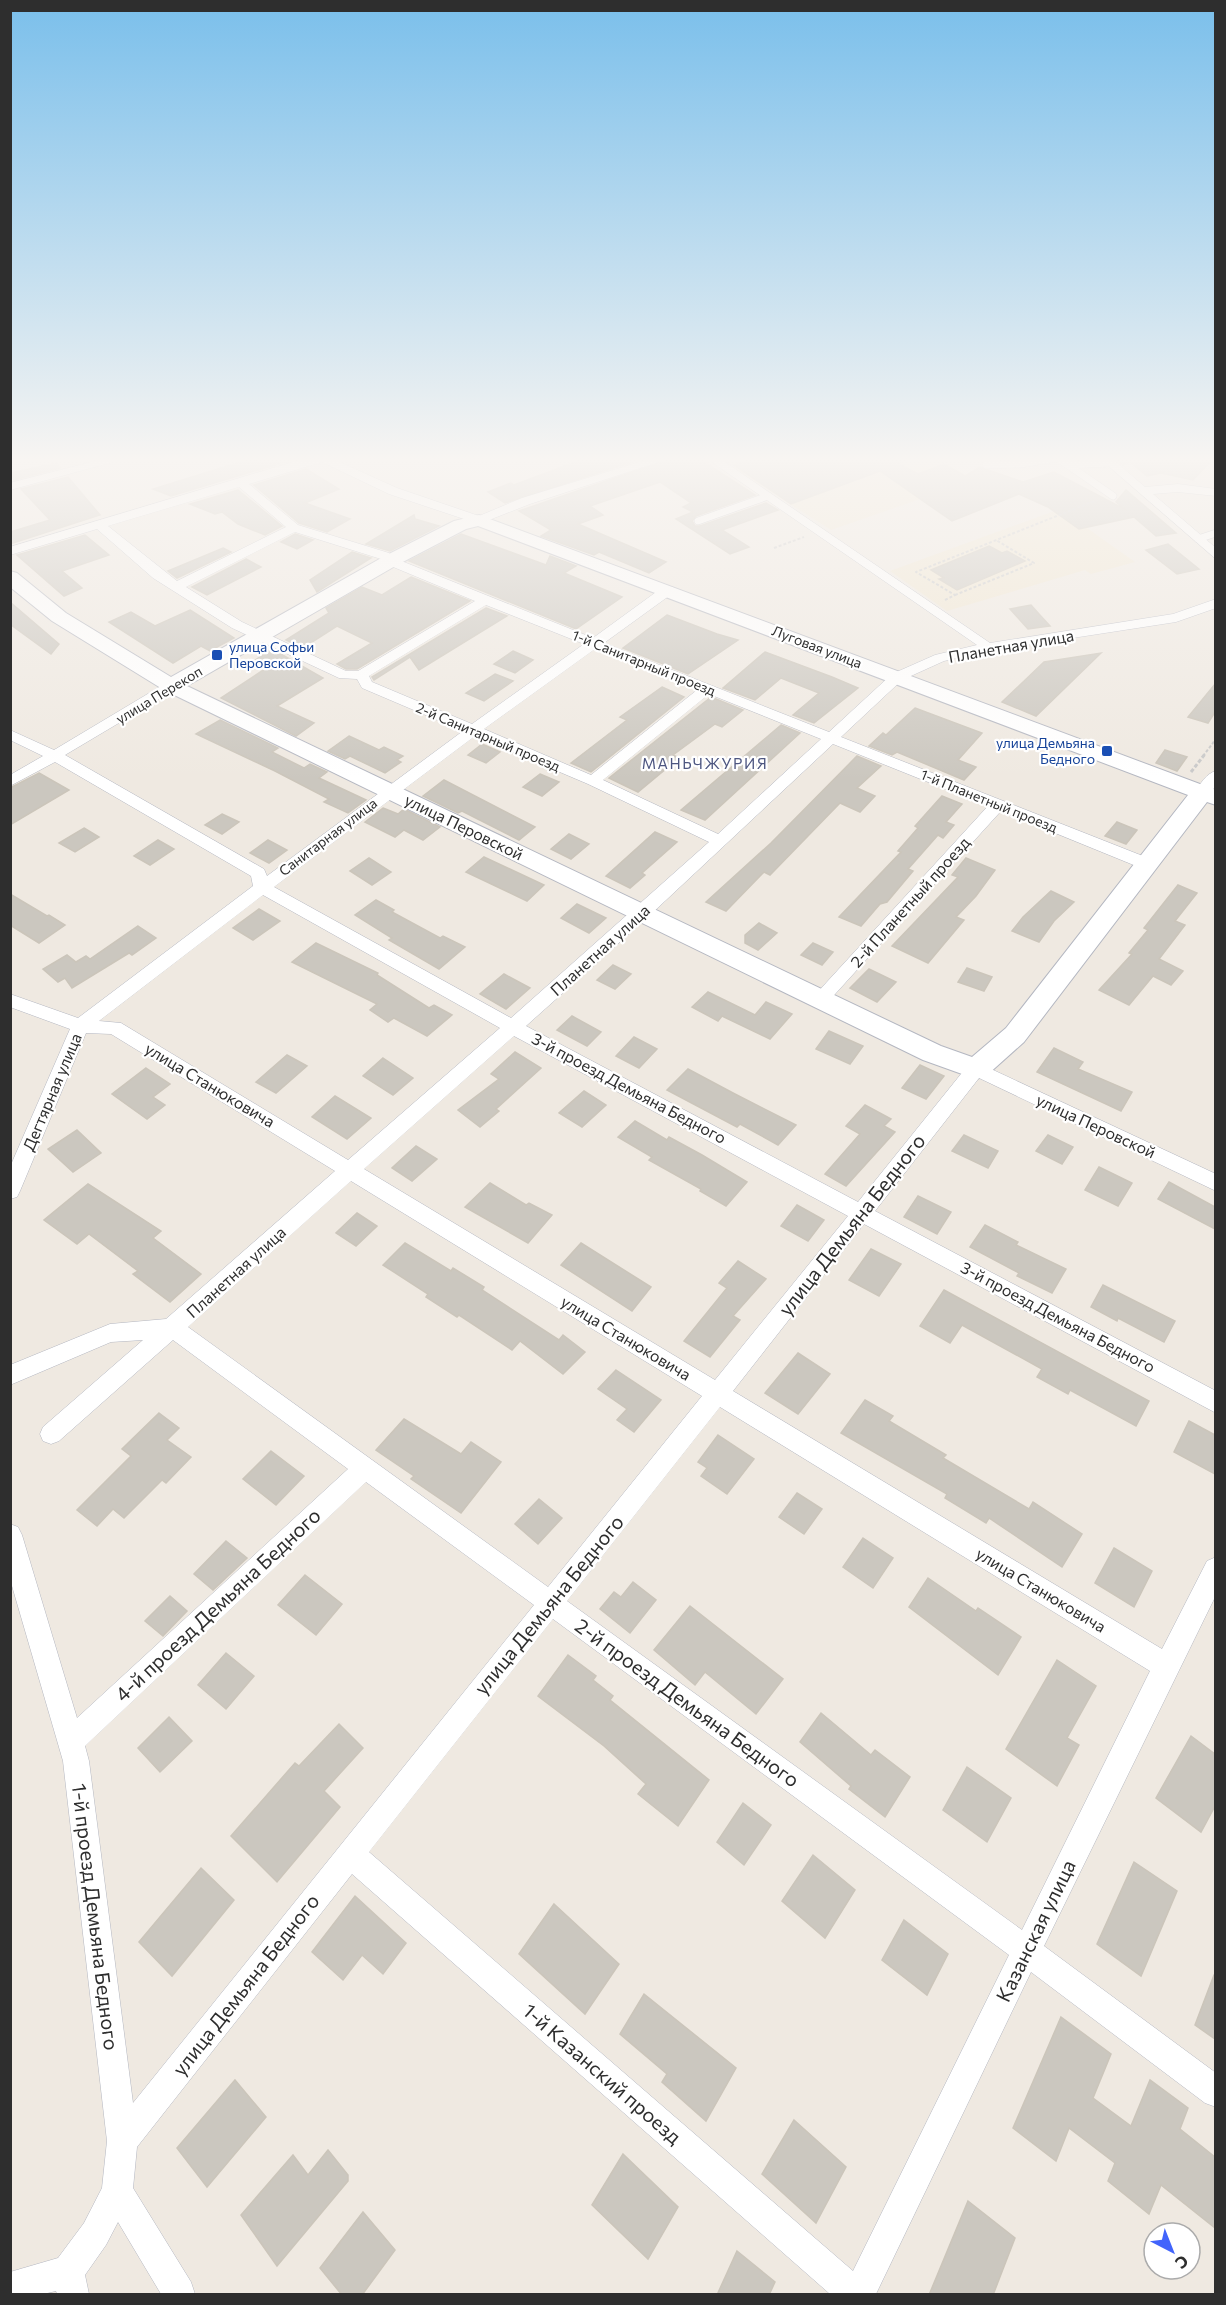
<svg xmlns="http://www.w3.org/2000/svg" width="1226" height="2305" viewBox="0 0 1226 2305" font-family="Commissioner,sans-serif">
<rect width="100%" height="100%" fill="#efe9e1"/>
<g fill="#f0e6d1">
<polygon points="715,456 933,456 975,480 831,530"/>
<polygon points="1060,509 1135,562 1091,574 1085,570 947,611 890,571"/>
</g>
<g fill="#cbc7bf" stroke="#cbc5ba" stroke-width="1.5">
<polygon points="259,456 285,456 291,460 171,496 153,489"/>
<polygon points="591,456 650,456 505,503 488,492 511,483 514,485"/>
<polygon points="679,456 695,456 755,495 696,516 692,521 695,526 700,526 766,503 778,510 722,530 749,547 730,554 676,519 693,512 683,507 691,503 660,482 590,506 603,515 578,524 666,562 649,573 599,552 594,555 541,536 551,530 519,511"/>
<polygon points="760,456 914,456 899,464 918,474 944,464 965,476 980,467 1023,482 1054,472 1126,510 1116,502 1126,490 1176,533 1156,536 1134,517 1079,529 1048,507 1019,494 952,521 880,471 791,504 734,465"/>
<polygon points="1113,456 1215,456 1215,457 1193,480 1161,473 1147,476 1130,462 1123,465"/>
<polygon points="56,463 60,468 14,480 10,476 10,473"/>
<polygon points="306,469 339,489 305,503 350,519 327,532 299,523 254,485"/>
<polygon points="68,477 100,515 10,544 10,532 50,520 21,489"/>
<polygon points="238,490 282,526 265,535 238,524 222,512 215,514 190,504"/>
<polygon points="414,515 415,519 439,526 390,551 366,544"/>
<polygon points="295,534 313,540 297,549 281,542"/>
<polygon points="461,534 546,565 550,556 576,566 564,573 622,597 576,629 409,561"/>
<polygon points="85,535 109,555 62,571 82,588 64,596 17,555"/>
<polygon points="1168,544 1199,569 1177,574 1146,550"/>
<polygon points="989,546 1002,553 1007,551 1025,561 957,590 939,579 944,578 931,570"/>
<polygon points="223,548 231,552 177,578 168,571"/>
<polygon points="352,552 371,558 317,592 310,580"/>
<polygon points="246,559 261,567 207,595 192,587"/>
<polygon points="411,577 470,601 357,669 346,669 337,664 372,643 337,626 303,648 286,640 329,613 326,608 362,587 382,595"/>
<polygon points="10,602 59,644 51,654 10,624"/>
<polygon points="1031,605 1039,614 1050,626 1028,629 1010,609"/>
<polygon points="486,608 507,616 419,670 410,657 374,680 372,677"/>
<polygon points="190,610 234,638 210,651 201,646 173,663 109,622 131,612 155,626"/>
<polygon points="667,615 717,634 738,640 688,674 623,648"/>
<polygon points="272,649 323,678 277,706 314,723 296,736 221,698 268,667 254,661"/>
<polygon points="513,651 533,660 515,673 494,664"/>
<polygon points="765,652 832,677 858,688 814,723 793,715 819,693 781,678 755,700 723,688"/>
<polygon points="1101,653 1036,716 1002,702 1044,662"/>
<polygon points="495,674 513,681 484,701 466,693"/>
<polygon points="1215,684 1215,712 1208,723 1188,717"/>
<polygon points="662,687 684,697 591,772 571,763 627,720 620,717"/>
<polygon points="711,697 743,710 722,727 715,724 673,755 679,758 638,792 609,778"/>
<polygon points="915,708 982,733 958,760 976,767 964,780 897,752 892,755 869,746 883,733 886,735"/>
<polygon points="220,720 278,748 272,752 304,768 310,764 327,772 319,778 366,800 348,813 324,802 329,799 275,771 196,734"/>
<polygon points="781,725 800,733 705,820 681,810"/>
<polygon points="349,736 379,750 384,747 403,756 397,760 401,762 385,773 350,756 345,759 328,751"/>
<polygon points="482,744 500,752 486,763 468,755"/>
<polygon points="1165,750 1187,757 1177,771 1156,763"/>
<polygon points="857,756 881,766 857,788 875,796 860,812 840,803 770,875 764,872 726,911 706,902 771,843"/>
<polygon points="39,773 69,790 10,825 10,788"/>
<polygon points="540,774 559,782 542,796 523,787"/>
<polygon points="444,780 535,827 519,840 462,811 458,813 423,796"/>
<polygon points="942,796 962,804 946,822 954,825 943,838 938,835 908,869 913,871 887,902 880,904 861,926 839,917 901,852 898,851 918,828 915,826"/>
<polygon points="383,808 398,814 404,809 440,827 423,840 404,830 395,837 365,822"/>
<polygon points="222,814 239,822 222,834 205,825"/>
<polygon points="1117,822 1137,830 1126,844 1105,836"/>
<polygon points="84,828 99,837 75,852 59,843"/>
<polygon points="655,832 677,842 642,873 645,875 630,888 606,876"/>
<polygon points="569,834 589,844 571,859 551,849"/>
<polygon points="158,840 174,849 150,865 134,856"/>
<polygon points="268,840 287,850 269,863 250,853"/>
<polygon points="484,857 544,885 527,901 466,872"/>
<polygon points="369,858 391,872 372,885 350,871"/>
<polygon points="966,858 995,870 976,896 956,917 964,920 928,963 892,946 958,877 952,875"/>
<polygon points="1178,885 1197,893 1175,921 1185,925 1159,959 1183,971 1171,985 1153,976 1129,1005 1099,990 1132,954 1129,953 1148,930 1144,928"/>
<polygon points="1051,891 1074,902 1054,921 1039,942 1012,931 1023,917"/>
<polygon points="10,894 47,916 49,915 65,925 39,943 10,925"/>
<polygon points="376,900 394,910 392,912 440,938 443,936 465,947 439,969 389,940 392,938 355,915"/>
<polygon points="577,904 606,918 589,933 561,918"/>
<polygon points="259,909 280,921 253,940 233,928"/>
<polygon points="759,923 777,933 758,950 745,943 745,935"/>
<polygon points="138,926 156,938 132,955 129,953 72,988 65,978 58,982 43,969 67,955 76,962 86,956 90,959"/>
<polygon points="316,943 378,973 377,975 429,1008 434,1005 452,1015 427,1036 394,1018 388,1022 370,1010 377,1004 292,962"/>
<polygon points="813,943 833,952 822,965 801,955"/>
<polygon points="613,965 631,974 615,989 597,980"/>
<polygon points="967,968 992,977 984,991 958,982"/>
<polygon points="869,969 896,982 877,1002 850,988"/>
<polygon points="504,974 530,988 506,1009 480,994"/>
<polygon points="708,992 755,1015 766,1002 792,1014 770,1039 722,1016 718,1021 692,1007"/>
<polygon points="572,1016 601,1032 587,1046 557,1030"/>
<polygon points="829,1031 863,1046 850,1064 816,1049"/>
<polygon points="634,1037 657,1049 639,1068 616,1056"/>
<polygon points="1054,1048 1083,1062 1078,1069 1132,1092 1121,1111 1037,1072"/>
<polygon points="515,1052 541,1068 496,1109 499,1111 480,1127 458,1110 499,1079 491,1074"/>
<polygon points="287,1055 307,1066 276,1093 256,1082"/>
<polygon points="383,1058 413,1078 393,1095 363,1076"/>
<polygon points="920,1065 944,1076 926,1099 902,1088"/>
<polygon points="146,1068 170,1084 153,1097 165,1105 147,1119 112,1094"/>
<polygon points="688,1069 733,1093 796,1125 778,1145 740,1124 737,1127 667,1090"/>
<polygon points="584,1091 606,1105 582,1127 559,1113"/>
<polygon points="335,1096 371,1118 347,1139 312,1117"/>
<polygon points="865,1105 891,1119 884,1126 895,1132 846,1186 825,1174 860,1134 846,1126"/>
<polygon points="635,1121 667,1140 669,1137 702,1155 747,1182 726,1206 700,1191 701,1189 649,1160 652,1157 618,1137"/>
<polygon points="77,1130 101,1153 73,1172 48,1149"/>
<polygon points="964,1135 998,1151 988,1168 952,1151"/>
<polygon points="1048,1135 1073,1147 1062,1164 1036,1151"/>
<polygon points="416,1146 437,1159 412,1181 392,1168"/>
<polygon points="1099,1167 1132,1183 1118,1206 1085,1190"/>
<polygon points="1169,1182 1215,1207 1215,1229 1158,1199"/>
<polygon points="490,1183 526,1205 529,1203 552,1215 528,1243 465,1207"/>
<polygon points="88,1184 161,1231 153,1238 201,1274 170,1302 133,1274 138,1271 89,1234 77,1244 44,1220"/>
<polygon points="918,1196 951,1212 937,1234 904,1217"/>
<polygon points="797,1205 824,1220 808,1241 781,1226"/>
<polygon points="357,1213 377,1226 356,1246 336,1233"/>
<polygon points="985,1225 1018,1242 1016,1245 1066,1269 1052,1293 1017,1276 1019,1273 970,1247"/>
<polygon points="405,1243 451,1271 453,1268 484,1287 482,1290 559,1340 563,1335 585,1352 563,1374 520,1341 512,1350 459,1315 457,1317 426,1297 428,1294 383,1265"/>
<polygon points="581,1243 651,1287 632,1311 561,1265"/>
<polygon points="871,1249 901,1264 879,1296 849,1280"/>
<polygon points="738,1261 766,1279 733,1316 740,1320 710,1357 684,1341 727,1288 719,1283"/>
<polygon points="1103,1285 1175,1321 1164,1342 1118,1318 1117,1321 1091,1307"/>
<polygon points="944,1290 1149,1401 1136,1426 1070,1390 1068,1394 1037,1377 1042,1369 962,1325 950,1343 920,1326"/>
<polygon points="798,1353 830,1374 798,1414 765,1393"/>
<polygon points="616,1370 661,1400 634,1432 617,1420 627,1409 598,1389"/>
<polygon points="865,1400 893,1416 889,1421 946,1455 943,1458 1029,1509 1033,1502 1082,1534 1062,1567 989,1518 986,1523 945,1498 947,1494 841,1433"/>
<polygon points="159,1413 179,1428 167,1440 191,1457 166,1483 162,1480 124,1518 113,1509 97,1526 77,1510 131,1456 122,1449"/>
<polygon points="404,1419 461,1454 471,1442 501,1462 461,1513 411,1479 414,1476 376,1450"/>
<polygon points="1189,1421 1215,1435 1215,1474 1174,1452"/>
<polygon points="718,1435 754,1459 727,1494 701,1476 707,1468 698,1462"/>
<polygon points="271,1451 304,1476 276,1505 243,1479"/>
<polygon points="797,1493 822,1509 804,1534 779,1517"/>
<polygon points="539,1499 562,1518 538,1544 515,1524"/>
<polygon points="863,1538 893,1558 873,1588 843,1567"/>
<polygon points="226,1541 247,1558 213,1590 194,1574"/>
<polygon points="1114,1548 1152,1571 1134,1607 1095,1583"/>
<polygon points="305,1575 342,1604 316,1635 278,1605"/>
<polygon points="928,1578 976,1611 978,1608 1021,1637 998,1675 909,1607"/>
<polygon points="633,1582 656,1600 630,1633 600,1609 614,1592 621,1597"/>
<polygon points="170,1596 187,1611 163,1636 145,1621"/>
<polygon points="690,1606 783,1679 756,1714 705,1672 695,1685 654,1650"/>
<polygon points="226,1653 254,1676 226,1709 198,1685"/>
<polygon points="568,1655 596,1676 593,1680 613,1696 610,1700 709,1780 678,1826 638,1794 646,1784 604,1746 538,1696"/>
<polygon points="1057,1660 1096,1686 1067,1738 1079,1745 1057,1786 1006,1749"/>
<polygon points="821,1713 871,1755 875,1750 910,1777 885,1817 849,1789 851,1786 800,1742"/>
<polygon points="169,1717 192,1741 160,1772 138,1748"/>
<polygon points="339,1724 363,1748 324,1791 340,1807 277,1882 231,1836 295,1763 299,1766"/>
<polygon points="1191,1736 1215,1754 1215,1806 1201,1832 1156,1798"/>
<polygon points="967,1767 1011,1798 987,1842 943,1810"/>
<polygon points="743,1803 771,1825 744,1865 717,1842"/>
<polygon points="813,1855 855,1890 825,1938 782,1901"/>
<polygon points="1134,1862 1177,1891 1141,1976 1097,1944"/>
<polygon points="201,1868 234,1900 172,1976 139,1942"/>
<polygon points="355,1896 406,1943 383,1974 362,1955 343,1980 312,1952"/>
<polygon points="554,1904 619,1964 585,2014 519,1954"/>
<polygon points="904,1920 948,1954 927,1995 882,1960"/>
<polygon points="1214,1975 1215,1975 1215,2039 1195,2025"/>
<polygon points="644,1994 736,2068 706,2121 662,2082 667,2074 620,2034"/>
<polygon points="1061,2017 1111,2054 1093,2098 1131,2126 1150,2080 1188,2108 1180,2129 1215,2157 1215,2228 1161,2185 1149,2214 1108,2181 1115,2163 1069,2128 1056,2161 1013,2128"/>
<polygon points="235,2080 266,2117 207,2187 177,2148"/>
<polygon points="794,2120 846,2167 816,2223 762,2174"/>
<polygon points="328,2150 348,2175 348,2181 277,2266 241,2215 293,2155 308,2175"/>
<polygon points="623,2154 678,2207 648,2259 592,2205"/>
<polygon points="968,2201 1015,2238 993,2295 929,2295"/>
<polygon points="363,2212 395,2250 362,2295 342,2295 320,2268"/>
<polygon points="737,2251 775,2282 769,2295 717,2295"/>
</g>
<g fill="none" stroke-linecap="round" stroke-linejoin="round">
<g stroke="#b4b7c1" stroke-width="8">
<g id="service">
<polyline points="1054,456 1068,465 1109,463"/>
<polyline points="986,465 1021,464 1056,458"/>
<polyline points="1068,465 1113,496"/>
<polyline points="698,521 768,496"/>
<polyline points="1198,539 1216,533"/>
</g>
</g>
<g stroke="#b4b7c1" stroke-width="1">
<g id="minor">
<polygon points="115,456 135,456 10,490 10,483"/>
<path d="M313,456H336L333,459L397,488L479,516L522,498L659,456H677L530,504L479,524L389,494L322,462L249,484L298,525L389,553L394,558L593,638L663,587H673V593L604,643L829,732L892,674L935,655L977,645L703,456H716L990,643L1173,614L1216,599V608L1176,622L988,651L944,661L902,680L841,737L1153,860L1155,864L1153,868H1141L1001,811L827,1003H815L812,999L815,995L988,806L833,744L649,916L526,1026L858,1202L969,1064L976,1062L1216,1174V1191L979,1078L875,1211L1216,1391V1413L864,1224L733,1391L1162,1649L1207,1561L1216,1557V1595L1044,1946L1216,2073V2107L1205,2103L1031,1972L876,2294H830L352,1874L137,2147L133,2188L191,2282L195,2294H161L118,2222L106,2245L85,2275L89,2294H57L56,2291L43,2294H10V2272L58,2258L84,2223L102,2188L107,2141L63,1761L10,1579V1524L18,1527L22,1535L77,1718L348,1469L173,1340L59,1441L51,1444L43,1441L40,1434L43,1427L143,1340L111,1342L10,1385V1365L110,1324L166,1319L335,1171L111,1034L86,1033L20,1191L17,1197L10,1199V1167L70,1029L10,1007V994L78,1018L253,886L251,876L55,762L10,786V775L43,756L10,740V730L54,750L166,683H176V689L65,755L264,869L267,876L463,731L362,688L357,679L339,678L232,628L153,578L97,529L10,555V547ZM239,487L286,527L177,581L108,526ZM295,532L381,559L386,564L475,601L358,671H346L242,622L186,587ZM486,605L584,644L472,724L372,682L369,676ZM595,649L697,690L591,775L484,729ZM709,694L821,739L718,834L603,780ZM475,736L588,784L709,842L511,1018L274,887ZM263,895L500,1028L348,1160L121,1023L99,1021ZM514,1036L848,1216L715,1380L364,1169ZM351,1181L702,1396L548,1587L188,1327ZM720,1407L1150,1671L1022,1930L567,1601ZM366,1482L534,1605L133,2103L89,1761L85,1746ZM553,1619L1009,1955L853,2271L369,1852Z"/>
<polygon points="1097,456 1109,456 1145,487 1178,484 1216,489 1216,496 1178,492 1153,494 1216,548 1216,559"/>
<path d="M1216,771V786L1207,796H1197L1194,793C1200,785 1206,773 1216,771Z"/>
</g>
</g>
<g stroke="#b4b7c1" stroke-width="2">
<path id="secondary" d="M479,515L1216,790V805L1207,802L1024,1042L986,1076L976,1079L923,1060L164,690L52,621L10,587V571L17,573L66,613L171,677L383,557L454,521ZM478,526L1188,795L1006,1028L972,1057L941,1046L187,686L397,565L466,529Z"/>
</g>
<g stroke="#c9c9c9" stroke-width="2" stroke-dasharray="3 2" stroke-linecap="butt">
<polyline points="774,548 804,537"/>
<polyline points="955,595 1034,563 996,540"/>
<polyline points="945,600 955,595 916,572 1097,500"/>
<polyline points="1203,756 1216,739"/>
</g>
<polyline stroke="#c9c9c9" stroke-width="3" stroke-dasharray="4 2" stroke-linecap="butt" points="1191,772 1205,754"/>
<use href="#service" stroke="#fff" stroke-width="7"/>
<use href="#minor" fill="#fff" fill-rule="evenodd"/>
<use href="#secondary" fill="#fff" fill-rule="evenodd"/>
</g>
<linearGradient id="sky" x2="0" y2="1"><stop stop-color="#7abfeb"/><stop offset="0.59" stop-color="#f8f5f2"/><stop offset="1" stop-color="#f8f5f2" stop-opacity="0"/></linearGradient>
<rect width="1226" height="779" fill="url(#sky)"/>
<g fill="#1a4fb4" stroke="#fff" stroke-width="2">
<rect x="211" y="649" width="12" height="12" rx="3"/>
<rect x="1101" y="745" width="12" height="12" rx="3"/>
</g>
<g text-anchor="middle" stroke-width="4.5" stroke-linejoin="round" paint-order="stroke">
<g font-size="14" fill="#164399" stroke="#fff" text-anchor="start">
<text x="229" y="652">улица Софьи<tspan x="229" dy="16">Перовской</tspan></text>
<text x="1095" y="748" text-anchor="end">улица Демьяна<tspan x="1095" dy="16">Бедного</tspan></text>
</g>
<g font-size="14" fill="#2e2e2e" stroke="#fff">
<text transform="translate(817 647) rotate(21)" y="5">Луговая улица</text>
<text transform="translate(644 663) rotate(22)" y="5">1-й Санитарный проезд</text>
<text transform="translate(159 695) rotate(-31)" y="5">улица Перекоп</text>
<text transform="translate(488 737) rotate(23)" y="5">2-й Санитарный проезд</text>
<text transform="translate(989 801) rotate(22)" y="5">1-й Планетный проезд</text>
<text transform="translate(328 837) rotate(-37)" y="5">Санитарная улица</text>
</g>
<g font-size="15" letter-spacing="1.5" fill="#4d5680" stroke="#fff">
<text x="705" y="769">МАНЬЧЖУРИЯ</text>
</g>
<g font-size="16" fill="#2e2e2e" stroke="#fff">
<text transform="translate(1011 646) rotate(-10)" y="6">Планетная улица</text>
<text transform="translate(464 827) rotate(26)" y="6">улица Перовской</text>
<text transform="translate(910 902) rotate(-48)" y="6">2-й Планетный проезд</text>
<text transform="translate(600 950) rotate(-42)" y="6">Планетная улица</text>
<text transform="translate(210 1085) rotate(31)" y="6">улица Станюковича</text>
<text transform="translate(629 1088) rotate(28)" y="6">3-й проезд Демьяна Бедного</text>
<text transform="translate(52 1092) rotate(-67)" y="6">Дегтярная улица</text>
<text transform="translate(1096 1126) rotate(25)" y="6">улица Перовской</text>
<text transform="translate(236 1272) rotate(-42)" y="6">Планетная улица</text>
<text transform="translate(1058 1317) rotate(28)" y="6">3-й проезд Демьяна Бедного</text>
<text transform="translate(626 1338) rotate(31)" y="6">улица Станюковича</text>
<text transform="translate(1041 1590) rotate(31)" y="6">улица Станюковича</text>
</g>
<g font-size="20" fill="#2e2e2e" stroke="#fff">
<text transform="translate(852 1225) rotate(-52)" y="7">улица Демьяна Бедного</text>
<text transform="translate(218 1605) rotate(-43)" y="7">4-й проезд Демьяна Бедного</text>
<text transform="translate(549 1605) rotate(-51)" y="7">улица Демьяна Бедного</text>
<text transform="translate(687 1703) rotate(36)" y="7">2-й проезд Демьяна Бедного</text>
<text transform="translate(95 1917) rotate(83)" y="7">1-й проезд Демьяна Бедного</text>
<text transform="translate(1036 1931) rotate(-64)" y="7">Казанская улица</text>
<text transform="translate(246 1985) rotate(-52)" y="7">улица Демьяна Бедного</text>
<text transform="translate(602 2074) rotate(41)" y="7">1-й Казанский проезд</text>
</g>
</g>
<rect width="1226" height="2305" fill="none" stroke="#2e2e2e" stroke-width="24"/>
<g transform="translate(1172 2251) rotate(138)"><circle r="28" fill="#ffffff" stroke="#ababab" stroke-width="1.5"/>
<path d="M0-4.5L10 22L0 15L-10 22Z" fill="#4264fb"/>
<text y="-9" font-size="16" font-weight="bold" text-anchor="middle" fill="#2e2e2e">С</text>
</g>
</svg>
